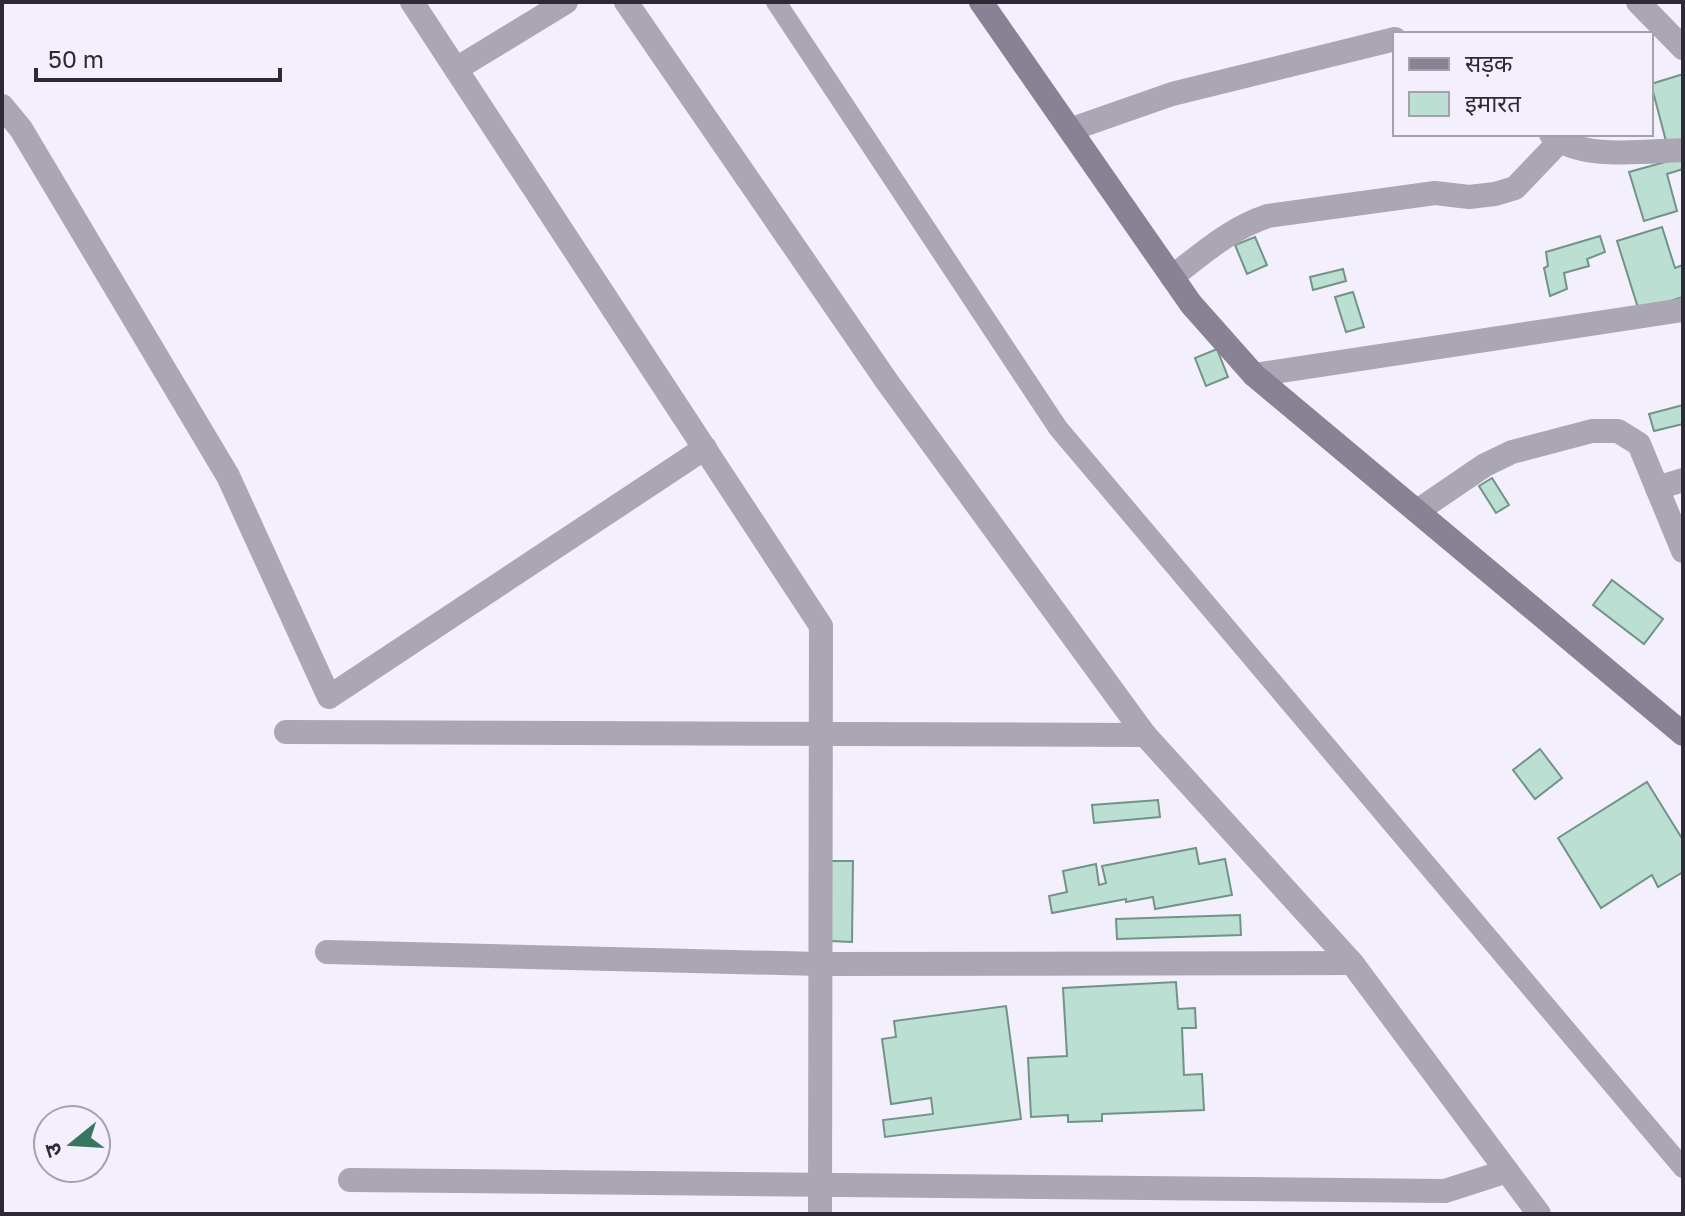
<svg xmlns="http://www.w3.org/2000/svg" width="1685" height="1216" viewBox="0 0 1685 1216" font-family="'Golos Text','Noto Sans Devanagari',sans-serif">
<rect width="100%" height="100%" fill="#f4effc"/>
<g fill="#bbdfd2" stroke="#719487" stroke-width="2">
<polygon points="1683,74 1683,140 1667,145 1651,84"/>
<polygon points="1683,157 1683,169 1667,174 1677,211 1644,221 1629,172"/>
<polygon points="1662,227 1675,268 1683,265 1683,297 1639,311 1617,241"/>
<polygon points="1600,236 1605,252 1587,259 1589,266 1564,273 1567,289 1550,296 1544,268 1548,266 1546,252"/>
<polygon points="1255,237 1267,265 1247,274 1235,245"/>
<polygon points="1343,269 1346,281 1313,290 1310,277"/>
<polygon points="1353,292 1364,327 1346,332 1335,297"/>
<polygon points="1217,349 1228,377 1206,386 1195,358"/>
<polygon points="1683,405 1683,424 1654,431 1649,414"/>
<polygon points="1492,478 1509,505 1496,513 1479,486"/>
<polygon points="1612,580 1663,619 1644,644 1593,605"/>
<polygon points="1540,749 1562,778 1535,799 1513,770"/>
<polygon points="1647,782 1683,840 1683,872 1658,887 1652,875 1601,908 1558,838"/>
<polygon points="1158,800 1160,817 1094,823 1092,805"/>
<polygon points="1196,848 1199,864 1225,859 1232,895 1155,909 1153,897 1126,902 1126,899 1052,913 1049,896 1067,892 1063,871 1096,864 1099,885 1106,883 1102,866"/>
<polygon points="831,861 853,861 852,942 830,941"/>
<polygon points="1240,915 1241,935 1117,939 1116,919"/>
<polygon points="1176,982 1178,1009 1195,1008 1196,1028 1182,1028 1184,1075 1202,1074 1204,1110 1102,1114 1102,1121 1068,1122 1068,1115 1031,1117 1028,1058 1067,1056 1063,988"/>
<polygon points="1006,1006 1021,1119 885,1137 883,1120 933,1114 931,1098 891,1104 882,1039 896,1037 894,1021"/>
</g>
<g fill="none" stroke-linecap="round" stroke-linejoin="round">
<polyline stroke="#aba6b3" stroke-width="20" points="776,2 1058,428 1683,1168"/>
<g stroke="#aba6b3" stroke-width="24">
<polyline points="412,2 821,626 820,1214"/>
<polyline points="626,2 888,383 1145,735 1352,963 1539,1214"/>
<polyline points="1638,2 1683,48"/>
<polyline points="456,69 566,2"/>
<polyline points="2,106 21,129 228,476 329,697 705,448"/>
<polyline points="1072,129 1172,94 1395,39"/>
<path d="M1551,134C1579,161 1646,151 1683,150"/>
<path d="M1172,277C1203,253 1231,228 1268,216L1435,193L1469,197L1495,194L1515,188L1559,142"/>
<polyline points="1254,375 1683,310"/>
<polyline points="1657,488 1683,480"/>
<polyline points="1419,510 1485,465 1512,452 1592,431 1618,431 1639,444 1683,551"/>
<polyline points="286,732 1145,735"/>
<polyline points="327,952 820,964 1352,963"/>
<polyline points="350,1180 1445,1191 1507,1171"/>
</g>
<polyline stroke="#898294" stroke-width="24" points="981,2 1191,304 1254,375 1683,734"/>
</g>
<rect width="1685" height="1216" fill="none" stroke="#2e2a35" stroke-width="8"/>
<rect x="1393" y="32" width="260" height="104" fill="#f4effc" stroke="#a5a0ac" stroke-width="2"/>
<rect x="1409" y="58" width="40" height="12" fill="#898294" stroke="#a5a0ac" stroke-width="2"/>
<text x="1465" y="72" font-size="24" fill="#2e2a35">सड़क</text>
<rect x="1409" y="92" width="40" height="24" fill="#bbdfd2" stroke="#a5a0ac" stroke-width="2"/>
<text x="1465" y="112" font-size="24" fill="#2e2a35">इमारत</text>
<g transform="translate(72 1144) rotate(252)"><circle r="38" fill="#f4effc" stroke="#a5a0ac" stroke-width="2"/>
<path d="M0-6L14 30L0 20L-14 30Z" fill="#387663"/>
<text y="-12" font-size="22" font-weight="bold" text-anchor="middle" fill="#2e2a35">उ</text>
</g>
<path d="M36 68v12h244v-12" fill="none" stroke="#2e2a35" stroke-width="4"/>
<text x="48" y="68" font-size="24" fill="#2e2a35" stroke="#f4effc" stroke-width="6" paint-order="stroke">50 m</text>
</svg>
